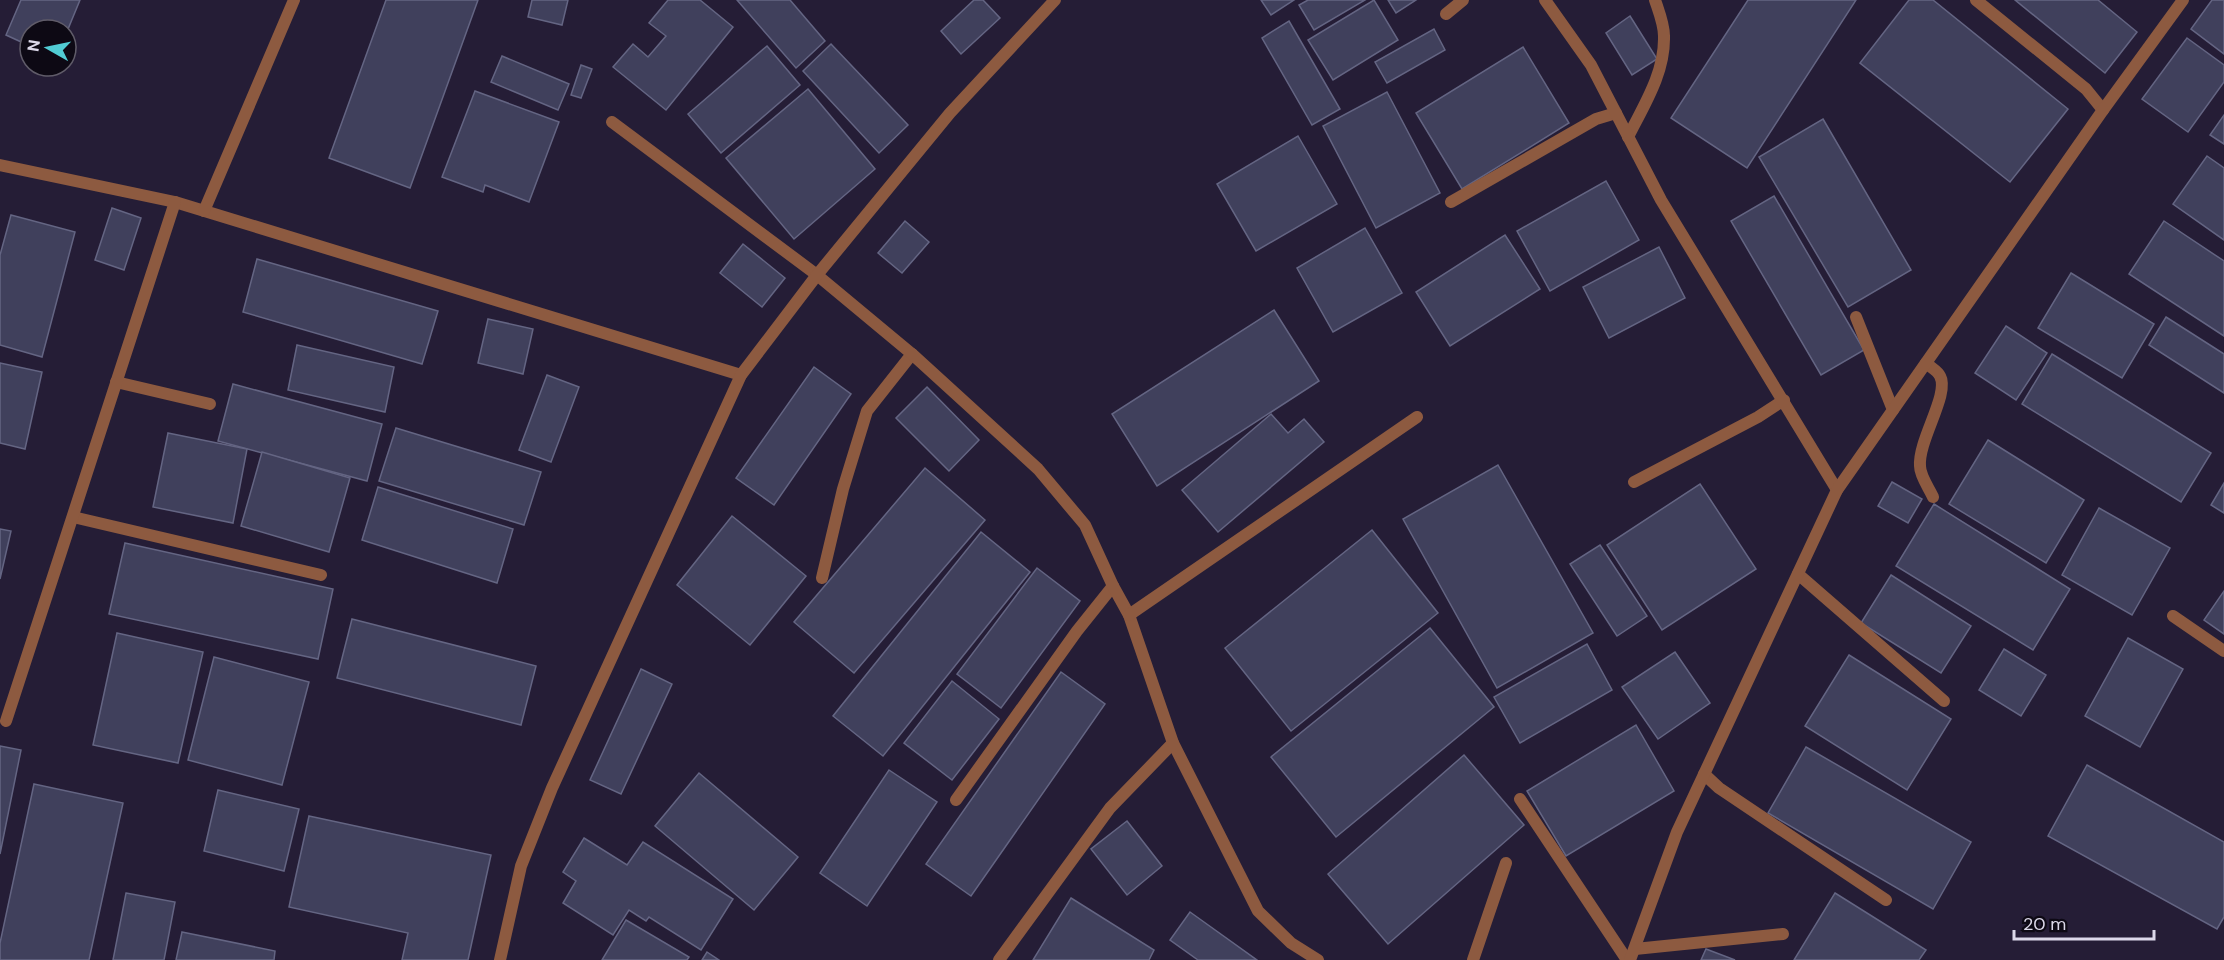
<svg xmlns="http://www.w3.org/2000/svg" width="2224" height="960" viewBox="0 0 2224 960" font-family="'DM Sans',sans-serif">
<rect width="100%" height="100%" fill="#251d36"/>
<g fill="#40405c" stroke="#646583" stroke-width="1.5">
<polygon points="21,0 80,0 66,34 66,30 30,30 30,46 6,35"/>
<polygon points="386,0 478,0 410,188 329,158"/>
<polygon points="532,0 568,0 562,25 528,17"/>
<polygon points="668,0 700,0 733,27 666,110 613,67 633,44 648,57 666,36 649,23"/>
<polygon points="737,0 790,0 825,41 796,68"/>
<polygon points="974,0 983,0 1000,18 961,54 941,31"/>
<polygon points="1261,0 1294,0 1271,15"/>
<polygon points="1308,0 1365,0 1314,30 1299,5"/>
<polygon points="1374,0 1398,40 1333,80 1308,40"/>
<polygon points="1388,0 1416,0 1396,13"/>
<polygon points="1748,0 1856,0 1747,168 1671,118"/>
<polygon points="1909,0 1933,0 2068,109 2010,182 1860,63"/>
<polygon points="2015,0 2098,0 2137,32 2105,73"/>
<polygon points="2212,0 2224,0 2224,54 2191,29"/>
<polygon points="1630,16 1657,59 1632,75 1606,33"/>
<polygon points="1289,21 1340,109 1312,125 1262,38"/>
<polygon points="1434,29 1445,50 1387,83 1375,62"/>
<polygon points="2187,38 2224,65 2224,82 2188,132 2142,99"/>
<polygon points="831,44 908,125 879,153 803,71"/>
<polygon points="767,46 800,85 721,153 688,114"/>
<polygon points="1523,47 1569,123 1462,189 1416,113"/>
<polygon points="502,56 569,84 558,110 491,82"/>
<polygon points="581,65 592,69 581,98 571,95"/>
<polygon points="808,89 875,169 794,239 726,158"/>
<polygon points="475,91 559,122 529,202 485,185 483,192 442,177"/>
<polygon points="1387,92 1440,193 1376,228 1323,126"/>
<polygon points="2224,115 2224,144 2210,135"/>
<polygon points="1823,119 1911,270 1848,307 1759,157"/>
<polygon points="1298,136 1337,204 1256,251 1217,184"/>
<polygon points="2207,156 2224,168 2224,240 2173,204"/>
<polygon points="1606,181 1639,240 1550,291 1517,231"/>
<polygon points="1774,196 1864,350 1821,375 1731,221"/>
<polygon points="112,208 141,218 124,270 95,260"/>
<polygon points="11,215 75,232 42,357 0,345 0,255"/>
<polygon points="905,221 929,242 902,273 878,253"/>
<polygon points="2164,221 2224,261 2224,336 2129,274"/>
<polygon points="1365,228 1402,293 1333,332 1297,268"/>
<polygon points="1505,235 1540,289 1450,346 1416,292"/>
<polygon points="743,244 785,278 762,307 720,273"/>
<polygon points="1659,247 1685,298 1609,338 1583,287"/>
<polygon points="257,259 438,311 422,364 243,312"/>
<polygon points="2071,273 2154,324 2122,378 2038,328"/>
<polygon points="1274,310 1319,381 1157,486 1112,414"/>
<polygon points="2166,317 2224,354 2224,393 2149,345"/>
<polygon points="488,319 533,329 523,374 478,363"/>
<polygon points="2006,326 2047,353 2016,400 1975,373"/>
<polygon points="297,345 394,367 385,412 288,390"/>
<polygon points="2052,354 2211,453 2181,502 2022,404"/>
<polygon points="0,363 42,372 25,449 0,443"/>
<polygon points="814,367 851,394 774,505 736,478"/>
<polygon points="547,375 579,387 551,462 519,450"/>
<polygon points="233,384 382,424 367,481 218,441"/>
<polygon points="927,387 979,440 949,471 896,418"/>
<polygon points="1271,414 1288,433 1304,419 1324,442 1218,532 1182,490"/>
<polygon points="396,428 541,472 524,525 379,481"/>
<polygon points="168,433 247,449 233,523 153,507"/>
<polygon points="1988,440 2084,500 2046,563 1949,504"/>
<polygon points="262,452 350,478 329,552 241,526"/>
<polygon points="1498,465 1593,633 1497,688 1403,519"/>
<polygon points="925,468 985,520 854,673 794,622"/>
<polygon points="1892,482 1922,499 1908,523 1878,506"/>
<polygon points="2224,483 2224,513 2211,505"/>
<polygon points="1700,484 1756,569 1662,630 1607,545"/>
<polygon points="378,487 513,529 497,583 362,540"/>
<polygon points="1934,504 2070,589 2033,650 1896,566"/>
<polygon points="2099,508 2170,548 2132,615 2062,575"/>
<polygon points="732,516 806,576 750,645 677,585"/>
<polygon points="0,529 11,531 0,579"/>
<polygon points="1372,530 1438,613 1291,731 1225,648"/>
<polygon points="981,532 1030,572 883,756 833,716"/>
<polygon points="125,543 333,589 318,659 109,614"/>
<polygon points="1600,545 1647,616 1617,636 1570,564"/>
<polygon points="1037,568 1080,601 1001,708 957,674"/>
<polygon points="1891,575 1971,626 1941,673 1861,623"/>
<polygon points="2224,591 2224,634 2204,620"/>
<polygon points="352,619 536,666 521,725 337,678"/>
<polygon points="1430,628 1494,707 1336,837 1271,757"/>
<polygon points="117,633 203,652 178,763 93,745"/>
<polygon points="2128,638 2183,669 2140,747 2085,716"/>
<polygon points="1587,644 1612,690 1520,743 1494,697"/>
<polygon points="2004,649 2046,675 2021,716 1979,690"/>
<polygon points="1675,652 1710,703 1658,739 1622,687"/>
<polygon points="1849,655 1951,719 1907,790 1805,726"/>
<polygon points="214,657 309,682 282,785 188,760"/>
<polygon points="641,669 672,684 621,794 590,780"/>
<polygon points="1061,672 1105,704 971,896 926,864"/>
<polygon points="952,681 999,719 952,780 904,743"/>
<polygon points="1636,725 1674,791 1566,856 1527,791"/>
<polygon points="0,746 21,750 0,854"/>
<polygon points="1806,747 1971,842 1933,909 1768,813"/>
<polygon points="1464,755 1524,825 1388,944 1328,874"/>
<polygon points="2087,765 2224,842 2224,917 2217,929 2048,836"/>
<polygon points="889,770 937,802 867,906 820,873"/>
<polygon points="699,773 798,857 754,910 655,826"/>
<polygon points="34,784 123,803 89,960 0,960 0,943"/>
<polygon points="218,790 299,809 284,871 204,851"/>
<polygon points="309,816 491,855 468,960 402,960 408,933 289,907"/>
<polygon points="1127,821 1162,866 1127,895 1091,849"/>
<polygon points="584,838 627,865 643,842 733,899 701,950 649,917 646,921 629,910 613,935 563,903 576,881 563,872"/>
<polygon points="126,893 175,902 164,960 113,960"/>
<polygon points="1835,893 1926,950 1919,960 1794,960"/>
<polygon points="1071,898 1154,950 1149,960 1033,960"/>
<polygon points="1190,912 1257,960 1198,960 1170,940"/>
<polygon points="626,920 689,957 687,960 602,960"/>
<polygon points="182,932 275,951 274,960 176,960"/>
<polygon points="1706,949 1735,960 1701,960"/>
<polygon points="707,952 719,960 702,960"/>
</g>
<g fill="none" stroke-linecap="round" stroke-linejoin="round">
<g stroke="#8d5a40" stroke-width="12">
<polyline points="1976,0 2086,89 2103,110"/>
<polyline points="1446,14 1463,0"/>
<path d="M1628,137C1644,105 1665,73 1664,36C1664,24 1659,12 1655,0"/>
<polyline points="1451,202 1596,119 1616,113"/>
<polyline points="1856,317 1893,410"/>
<path d="M1926,363C1930,367 1938,371 1940,376C1950,394 1918,440 1920,466C1920,476 1929,488 1933,497"/>
<polyline points="116,382 210,404"/>
<polyline points="1634,482 1758,417 1784,400"/>
<polyline points="73,517 321,575"/>
<polyline points="1798,574 1944,701"/>
<polyline points="822,578 843,489 867,411 912,354"/>
<polyline points="2173,616 2224,651"/>
<polyline points="1704,774 1719,788 1886,900"/>
<polyline points="1520,799 1627,960"/>
<polyline points="956,800 1077,631 1113,586"/>
<polyline points="1635,949 1783,934"/>
<polyline points="999,960 1110,808 1173,743"/>
<polyline points="1473,960 1506,863"/>
</g>
<g stroke="#8d5a40" stroke-width="12">
<polyline points="1545,0 1591,65 1661,200 1837,490"/>
<polyline points="612,122 817,275 912,354 1038,469 1085,525 1113,586 1129,615 1173,743 1258,911 1291,943 1318,960"/>
<polyline points="0,165 175,202 741,375"/>
<polyline points="204,211 294,0"/>
<polyline points="1129,615 1417,417"/>
<polyline points="6,721 175,202"/>
<polyline points="500,960 521,866 552,788 741,375 817,275 950,113 1055,0"/>
<polyline points="1630,960 1677,832 1837,490 2103,110 2183,0"/>
</g>
</g>
<g transform="translate(48 48) rotate(279)"><circle r="28" fill="#0d0914" stroke="#605c69" stroke-width="1.5"/>
<path d="M0-4.5L10 22L0 15L-10 22Z" fill="#51ccd4"/>
<text y="-9" font-size="16" font-weight="bold" text-anchor="middle" fill="#dcd8e9">N</text>
</g>
<path d="M2014 930v9h140v-9" fill="none" stroke="#dcd8e9" stroke-width="3"/>
<text x="2023" y="930" font-size="18" fill="#dcd8e9" stroke="#0d0914" stroke-width="4.5" paint-order="stroke">20 m</text>
</svg>
